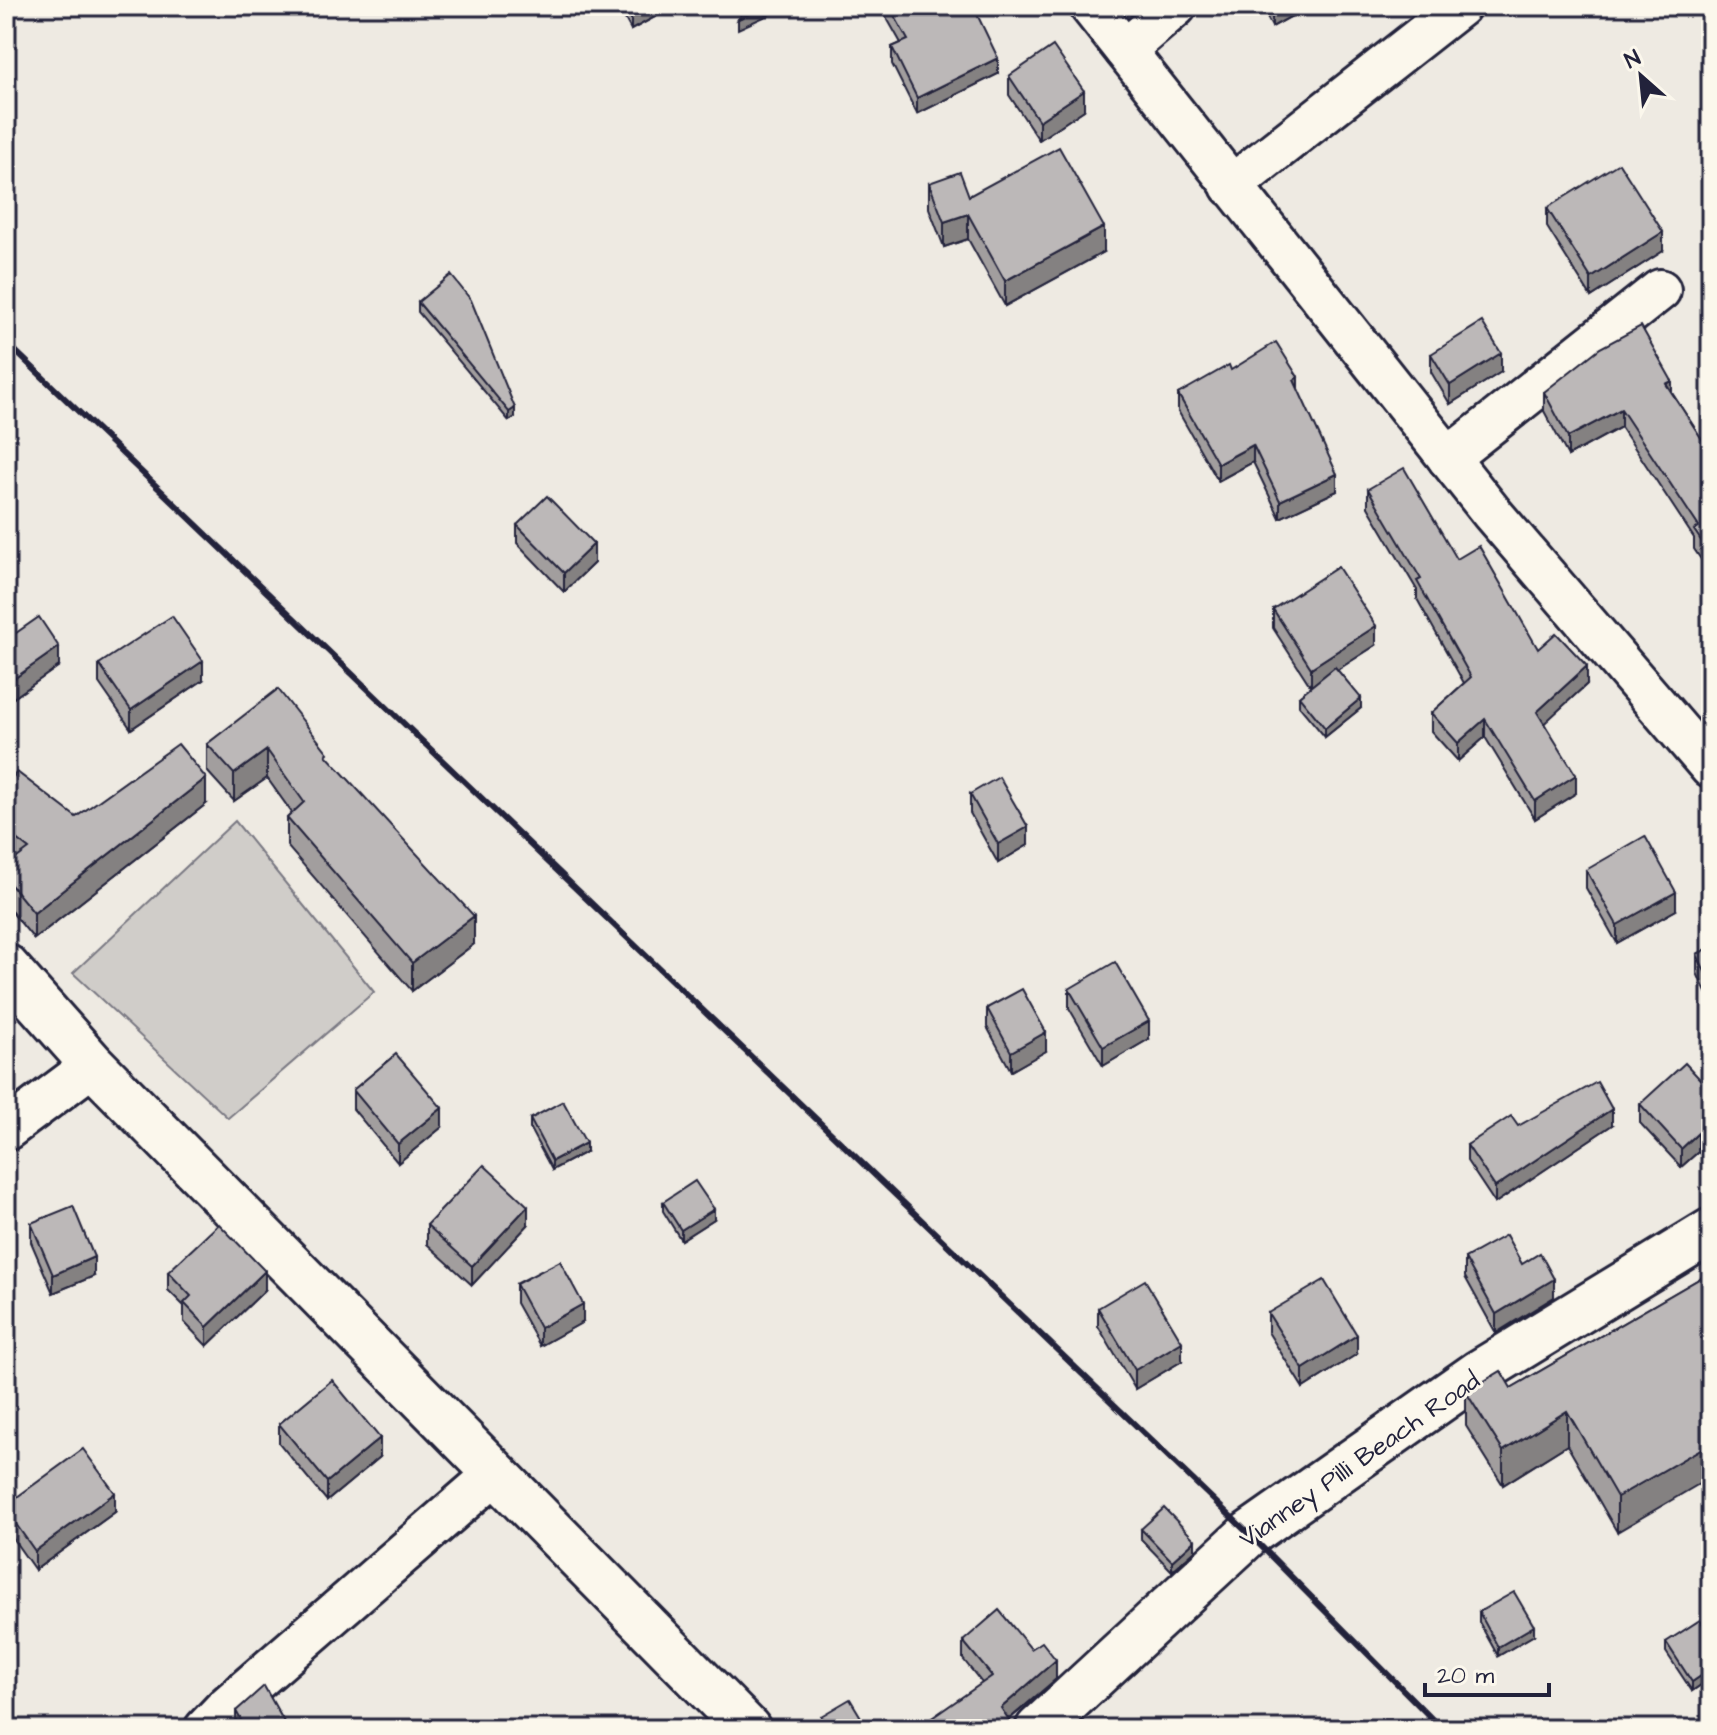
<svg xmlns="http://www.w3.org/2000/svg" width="1717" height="1735" viewBox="0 0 1717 1735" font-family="'Architects Daughter',sans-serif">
<rect width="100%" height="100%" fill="#eeeae2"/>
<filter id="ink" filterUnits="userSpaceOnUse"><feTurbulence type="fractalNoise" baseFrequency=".0125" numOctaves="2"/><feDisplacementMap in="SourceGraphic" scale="16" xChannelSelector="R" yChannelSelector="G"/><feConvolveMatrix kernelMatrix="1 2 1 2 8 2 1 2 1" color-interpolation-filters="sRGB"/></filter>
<g filter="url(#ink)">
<polygon fill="#d0cdc9" stroke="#797882" stroke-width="2" points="235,821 374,992 228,1118 73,973"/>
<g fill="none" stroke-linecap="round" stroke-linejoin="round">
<g stroke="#22223b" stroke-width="46">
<g id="street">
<polyline points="1090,6 1492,513 1711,768"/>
<polyline points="1125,50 1176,6"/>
<polyline points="1231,186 1460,6"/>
<polyline points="1448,458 1660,290"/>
<polyline points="6,1130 93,1065"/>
<polyline points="205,1729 226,1707 496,1473"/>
</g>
</g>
<g stroke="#22223b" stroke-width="50">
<g id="secondary">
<polyline points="6,967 93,1065 748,1729"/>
<polyline points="1038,1729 1249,1534 1480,1372 1711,1231"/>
</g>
</g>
<use href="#street" stroke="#fbf7ec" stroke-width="40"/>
<use href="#secondary" stroke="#fbf7ec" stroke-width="44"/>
<polyline stroke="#22223b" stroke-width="6" points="6,342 1249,1534 1442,1729"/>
</g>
<g fill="#a29e9e" stroke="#22223b" stroke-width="2">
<polygon points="618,6 675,6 631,30"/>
<polygon points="880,6 987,6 975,12 998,74 917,114 892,64 892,47 901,43"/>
<polygon points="1261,6 1310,6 1272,27"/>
<polygon points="1009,76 1084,110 1039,140 1009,95"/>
<polygon points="929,183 969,196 1104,252 1005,306 968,239 944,247 929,208"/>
<polygon points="1547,208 1663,251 1591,297 1547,227"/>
<polygon points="418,302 515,417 509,421 418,312"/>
<polygon points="1431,354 1501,372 1450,404 1431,372"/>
<polygon points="1231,370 1298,391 1337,491 1280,518 1253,462 1218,481 1178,411 1178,394"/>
<polygon points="1544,392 1672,393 1711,453 1711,574 1694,549 1694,538 1621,427 1568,456 1544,411"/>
<polygon points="1368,489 1457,559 1538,649 1587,684 1544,723 1576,793 1535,819 1485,737 1458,761 1431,731 1431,713 1464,683 1417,599 1417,590 1368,507"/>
<polygon points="517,525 594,563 564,592 517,543"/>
<polygon points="1273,609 1376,645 1337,670 1361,708 1325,737 1299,706 1299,696 1311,687 1273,628"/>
<polygon points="6,640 59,666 12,699 6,691"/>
<polygon points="99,664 203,680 131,729 99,683"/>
<polygon points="207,744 328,758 474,944 412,991 287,846 287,818 292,813 267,778 234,801 207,771"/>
<polygon points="6,786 76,817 206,804 34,939 6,905 6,866 12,862 6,857"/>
<polygon points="970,794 1028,845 998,863 970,813"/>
<polygon points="1586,870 1676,910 1617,943 1586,888"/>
<polygon points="1711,947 1711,1003 1697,973 1697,954"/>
<polygon points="1069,989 1149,1039 1103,1066 1069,1008"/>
<polygon points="987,1008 1046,1051 1011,1071 987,1027"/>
<polygon points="353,1090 442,1127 398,1163 353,1109"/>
<polygon points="1711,1091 1711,1164 1698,1152 1681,1167 1640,1123 1640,1104"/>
<polygon points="530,1119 586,1152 552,1170 530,1129"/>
<polygon points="1612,1125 1495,1203 1467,1161 1467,1145 1518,1126"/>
<polygon points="663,1202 714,1219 681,1240 663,1211"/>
<polygon points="31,1223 94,1276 53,1293 31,1242"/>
<polygon points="427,1225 528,1225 472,1285 427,1244"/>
<polygon points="1465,1258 1522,1264 1554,1297 1496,1333 1465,1277"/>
<polygon points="168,1272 265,1290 207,1346 184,1322 184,1306 168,1290"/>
<polygon points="1711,1272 1617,1532 1567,1445 1503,1485 1466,1426 1466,1392 1511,1388"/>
<polygon points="516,1284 583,1322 540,1346 516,1303"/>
<polygon points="1098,1308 1182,1361 1135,1389 1098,1326"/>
<polygon points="1268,1313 1357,1354 1303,1388 1268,1332"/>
<polygon points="279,1424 380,1457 327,1501 279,1443"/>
<polygon points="6,1505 115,1512 35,1570 6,1529"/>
<polygon points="1141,1529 1195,1550 1172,1571 1141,1539"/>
<polygon points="1479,1612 1534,1635 1498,1656 1479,1622"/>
<polygon points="1711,1637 1711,1678 1692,1691 1666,1652 1666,1642"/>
<polygon points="963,1641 1056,1679 1009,1720 1009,1729 982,1683 963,1659"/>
<polygon points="236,1711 288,1729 236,1729"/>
<polygon points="821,1716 868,1729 823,1729 821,1725"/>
</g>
<g fill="#848181" stroke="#22223b" stroke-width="2">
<polygon points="641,6 675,6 631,30 631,11"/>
<polygon points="767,6 788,6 738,29 738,19"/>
<polygon points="969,6 987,6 969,15"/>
<polygon points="1276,6 1310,6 1272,27 1272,8"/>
<polygon points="998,58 998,74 917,114 917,98"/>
<polygon points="1084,91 1084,110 1039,140 1039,121"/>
<polygon points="968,214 968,239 944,247 944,222"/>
<polygon points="1104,227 1104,252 1005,306 1005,281"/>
<polygon points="1663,232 1663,251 1591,297 1591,278"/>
<polygon points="1501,353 1501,372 1450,404 1450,385"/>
<polygon points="1298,377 1298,394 1294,380"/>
<polygon points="1672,381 1672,400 1666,384"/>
<polygon points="515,408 515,417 509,421 509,412"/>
<polygon points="1621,409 1621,427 1568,456 1568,437"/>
<polygon points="1253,445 1253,462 1218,481 1218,464"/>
<polygon points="1337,474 1337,491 1280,518 1280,501"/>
<polygon points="594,544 594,563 564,592 564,573"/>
<polygon points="1376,626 1376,645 1311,687 1311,668"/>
<polygon points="59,647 59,666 12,699 12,680"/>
<polygon points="203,661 203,680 131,729 131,710"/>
<polygon points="1587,666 1587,684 1537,730 1537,712"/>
<polygon points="1361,698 1361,708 1325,737 1325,728"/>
<polygon points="1485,719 1485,737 1458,761 1458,743"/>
<polygon points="267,750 267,778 234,801 234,774"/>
<polygon points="1576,775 1576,793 1535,819 1535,801"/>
<polygon points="206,778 206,804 34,939 34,913"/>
<polygon points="1028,827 1028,845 998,863 998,844"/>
<polygon points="1676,892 1676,910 1617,943 1617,925"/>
<polygon points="474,916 474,944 412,991 412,963"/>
<polygon points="1149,1021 1149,1039 1103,1066 1103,1047"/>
<polygon points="1046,1032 1046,1051 1011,1071 1011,1052"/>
<polygon points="442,1108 442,1127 398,1163 398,1144"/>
<polygon points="1612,1109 1612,1125 1495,1203 1495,1187"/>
<polygon points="1698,1133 1698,1152 1681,1167 1681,1149"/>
<polygon points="586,1143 586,1152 552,1170 552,1161"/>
<polygon points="528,1206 528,1225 472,1285 472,1266"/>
<polygon points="714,1209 714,1219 681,1240 681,1230"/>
<polygon points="94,1257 94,1276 53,1293 53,1275"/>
<polygon points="265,1271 265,1290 207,1346 207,1327"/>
<polygon points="1554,1279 1554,1297 1496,1333 1496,1314"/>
<polygon points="583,1304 583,1322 540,1346 540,1328"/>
<polygon points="1357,1335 1357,1354 1303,1388 1303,1369"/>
<polygon points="1182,1342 1182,1361 1135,1389 1135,1370"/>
<polygon points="1567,1411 1567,1445 1503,1485 1503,1451"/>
<polygon points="380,1438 380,1457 327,1501 327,1482"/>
<polygon points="1711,1443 1711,1477 1617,1532 1617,1497"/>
<polygon points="115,1493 115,1512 35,1570 35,1551"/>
<polygon points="1195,1540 1195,1550 1172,1571 1172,1561"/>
<polygon points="1534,1626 1534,1635 1498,1656 1498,1647"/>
<polygon points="1056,1660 1056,1679 1007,1721 1009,1720 1009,1729 995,1729 1001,1708"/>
<polygon points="1711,1669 1711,1678 1692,1691 1692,1682"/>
</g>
<g fill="#bcb8b8" stroke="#22223b" stroke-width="2">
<polygon points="629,6 641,6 631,11"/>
<polygon points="747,6 767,6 738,19"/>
<polygon points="889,6 973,6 998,58 917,98 892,47 908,40"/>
<polygon points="1053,46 1084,91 1039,121 1009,76"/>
<polygon points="1059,147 1104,227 1005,281 968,214 944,222 929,183 960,172 969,196"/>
<polygon points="1619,163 1663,232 1591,278 1547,208"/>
<polygon points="451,275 471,300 515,408 509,412 418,302"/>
<polygon points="1482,322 1501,353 1450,385 1431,354"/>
<polygon points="1641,326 1672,381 1666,384 1711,453 1711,555 1694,530 1699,527 1621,409 1568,437 1544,392 1600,348"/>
<polygon points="1276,342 1298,377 1294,380 1337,474 1280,501 1253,445 1218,464 1178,394 1229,365 1231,370"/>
<polygon points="1404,468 1457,559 1479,546 1538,649 1556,633 1587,666 1537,712 1576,775 1535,801 1485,719 1458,743 1431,713 1471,677 1417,581 1421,579 1368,489"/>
<polygon points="547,496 594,544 564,573 517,525"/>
<polygon points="1338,567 1376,626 1311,668 1273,609"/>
<polygon points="172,616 203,661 131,710 99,664"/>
<polygon points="39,617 59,647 12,680 6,672 6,640"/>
<polygon points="1335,667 1361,698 1325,728 1299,696"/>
<polygon points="278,689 328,753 326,755 474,916 412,963 287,818 304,802 267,750 234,774 207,744"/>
<polygon points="178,744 206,778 34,913 6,879 6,866 29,849 6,831 6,786 17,772 76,817"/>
<polygon points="999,777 1028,827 998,844 970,794"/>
<polygon points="1645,836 1676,892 1617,925 1586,870"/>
<polygon points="1711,947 1711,985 1697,954"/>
<polygon points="1115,962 1149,1021 1103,1047 1069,989"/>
<polygon points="1022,989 1046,1032 1011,1052 987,1008"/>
<polygon points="396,1054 442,1108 398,1144 353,1090"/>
<polygon points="1685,1063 1711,1091 1710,1146 1698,1133 1681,1149 1640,1104"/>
<polygon points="1597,1082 1612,1109 1495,1187 1467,1145 1511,1116 1518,1126"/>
<polygon points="563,1101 586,1143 552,1161 530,1119"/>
<polygon points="484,1165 528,1206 472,1266 427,1225"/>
<polygon points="695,1181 714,1209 681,1230 663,1202"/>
<polygon points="73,1206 94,1257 53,1275 31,1223"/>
<polygon points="219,1224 265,1271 207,1327 184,1303 191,1296 168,1272"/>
<polygon points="1506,1235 1522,1264 1540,1253 1554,1279 1496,1314 1465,1258"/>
<polygon points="560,1261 583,1304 540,1328 516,1284"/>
<polygon points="1711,1272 1711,1443 1617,1497 1567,1411 1503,1451 1466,1392 1501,1371 1511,1388"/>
<polygon points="1145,1280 1182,1342 1135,1370 1098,1308"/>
<polygon points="1324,1280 1357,1335 1303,1369 1268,1313"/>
<polygon points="332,1380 380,1438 327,1482 279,1424"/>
<polygon points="83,1449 115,1493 35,1551 6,1510 6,1505"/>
<polygon points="1164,1508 1195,1540 1172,1561 1141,1529"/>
<polygon points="1514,1592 1534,1626 1498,1647 1479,1612"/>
<polygon points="999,1610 1031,1649 1042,1642 1056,1660 1001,1708 1009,1720 995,1729 916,1729 992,1676 963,1641"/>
<polygon points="1700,1620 1711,1637 1711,1669 1692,1682 1666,1642"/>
<polygon points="264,1686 288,1729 246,1729 236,1711"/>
<polygon points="850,1699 868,1729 828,1729 821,1716"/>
</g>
</g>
<g text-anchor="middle" stroke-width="6" stroke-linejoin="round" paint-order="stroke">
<g font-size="26" fill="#22223b" stroke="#fbf7ec">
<text transform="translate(1359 1459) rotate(-35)" y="9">Vianney Pilli Beach Road</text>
</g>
</g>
<rect width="1717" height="1735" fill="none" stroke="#fbf7ec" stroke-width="32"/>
<rect x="16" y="16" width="1685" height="1703" fill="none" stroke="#22223b" stroke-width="3" filter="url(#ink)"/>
<g transform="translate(1641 76) rotate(333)" stroke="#fbf7ec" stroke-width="6" paint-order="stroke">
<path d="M0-6L14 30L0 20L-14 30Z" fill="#22223b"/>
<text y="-12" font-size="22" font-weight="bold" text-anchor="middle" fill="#22223b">N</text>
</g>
<path d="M1425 1683v12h124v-12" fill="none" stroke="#22223b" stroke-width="4"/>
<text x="1437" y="1683" font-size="24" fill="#22223b" stroke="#fbf7ec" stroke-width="6" paint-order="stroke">20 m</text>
</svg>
